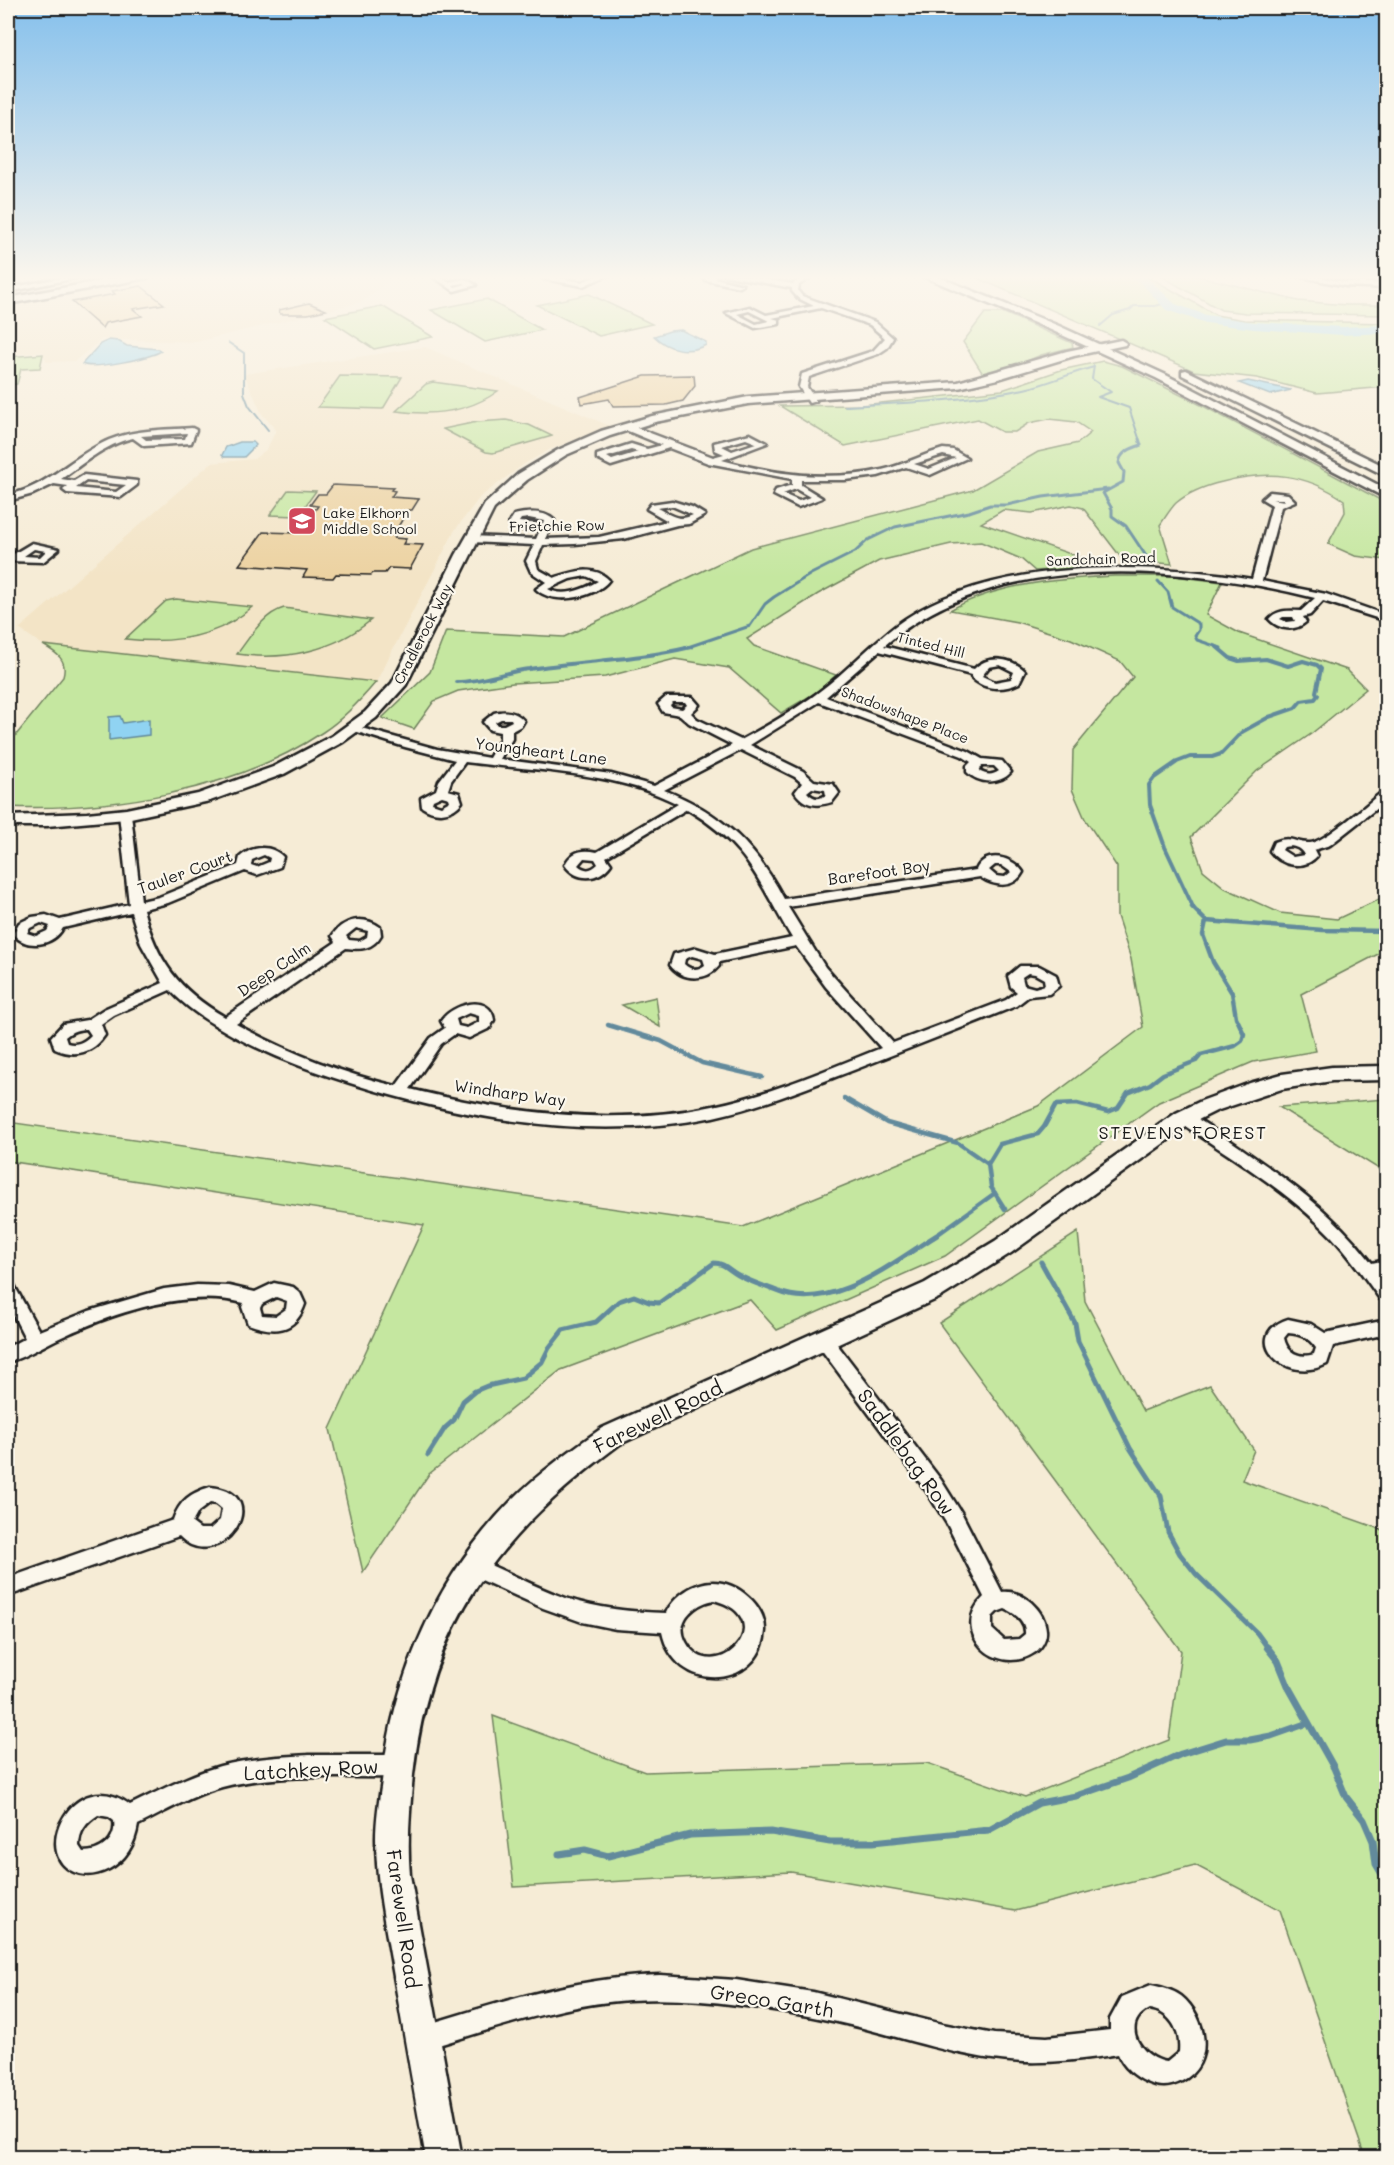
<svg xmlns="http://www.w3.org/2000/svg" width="1394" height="2165" viewBox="0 0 1394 2165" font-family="Mali,sans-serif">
<rect width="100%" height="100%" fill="#f6ecd6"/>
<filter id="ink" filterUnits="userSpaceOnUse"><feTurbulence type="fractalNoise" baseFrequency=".0167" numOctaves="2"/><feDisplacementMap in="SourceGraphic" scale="12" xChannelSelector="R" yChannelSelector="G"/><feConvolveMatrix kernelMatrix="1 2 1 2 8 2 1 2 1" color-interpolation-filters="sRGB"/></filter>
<g filter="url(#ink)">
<g fill="#f3e4c6">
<polygon points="165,275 396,275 362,302 196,342 102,339 75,361 47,362 42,352 8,355 8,306 59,294"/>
<polygon points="425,347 610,426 549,450 524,464 480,497 455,530 376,682 43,645 19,629 211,463 254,459 267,449 276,430 262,414 244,374"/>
</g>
<g fill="#c5e7a0" stroke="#70825e" stroke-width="1.5">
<polygon points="970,275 1140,275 1156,281 1216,315 1244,320 1386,323 1386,387 1317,393 1257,378 1194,371"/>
<polygon points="1159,275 1194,275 1298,301 1347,305 1386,305 1386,315 1246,313 1221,310"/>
<polygon points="589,294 652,324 599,336 537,305"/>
<polygon points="487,299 542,330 485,342 431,310"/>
<polygon points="382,306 433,337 374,349 325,317"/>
<polygon points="985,313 1004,313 1072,343 1073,347 1041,355 1001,372 983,374 963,342"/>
<polygon points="43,354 40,368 21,369 17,384 8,385 8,357"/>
<path d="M1103,361L1122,366L1205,407L1386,503V560L1355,556L1328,544L1345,512L1344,500C1305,473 1268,470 1222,482C1205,486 1189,492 1176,503C1170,509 1165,518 1160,525L1172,564L1123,560L1083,508L1071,505L1032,513L1003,510L981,523L1085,559L1086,568L1035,571L1021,559L981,542L951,544L879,561L818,594L747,639L754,646L836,675L817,692L781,713L729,668L675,659L605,677L513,683L458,691L434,701L414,729L382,718L430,672L446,631L564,637L751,548L973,490L1038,452L1078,443L1091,432L1076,422L1049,419L1029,423L1015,432H1002L978,419L845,446L780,406L862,405L1002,390L1061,370Z"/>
<polygon points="340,376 402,377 383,409 318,407"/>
<path d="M433,382L498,391C468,413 432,416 396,411L426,384Z"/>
<polygon points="506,420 529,425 552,436 493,453 486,452 443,429 477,422"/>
<polygon points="288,490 316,491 298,516 270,515"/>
<path d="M1114,576H1174L1222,582L1206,615L1239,633L1347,670L1366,689L1311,734L1257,771L1191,837L1203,870L1225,888L1280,913L1337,919L1386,896V950L1301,994L1316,1051L1253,1062L1159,1102L945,1256L777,1330L750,1300L561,1370L429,1474L363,1572L330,1429L424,1225L8,1161V1122L743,1227L1038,1106L1143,1027L1131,959L1117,916V867L1085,819L1072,789L1073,750L1133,677L1120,661L1071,639L1017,622L950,610C999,583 1059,579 1114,576Z"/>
<path d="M176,599L252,607C217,639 171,644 125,639L166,601Z"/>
<path d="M284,608L371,620C334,651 285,661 237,654C250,637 263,614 284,608Z"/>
<path d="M43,645L376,682C360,701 343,719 323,732C235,791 111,811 8,807V745L63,677C68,660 57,653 43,645Z"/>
<polygon points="656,997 660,1027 622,1005"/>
<polygon points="1386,1099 1386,1170 1382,1171 1279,1107"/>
<polygon points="1078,1232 1085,1301 1143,1411 1210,1385 1254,1450 1242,1480 1386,1531 1386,2157 1365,2157 1280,1910 1195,1865 1015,1911 791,1872 514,1887 493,1716 645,1772 927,1763 1025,1797 1169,1740 1181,1651 939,1323"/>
</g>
<g fill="#90d3f2" stroke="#628a9c" stroke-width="1.5">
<path d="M681,330L706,342V345C688,354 668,350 654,336L670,331Z"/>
<path d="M109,340L118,341L127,346L158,349L161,351C150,358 93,370 82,364L100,344Z"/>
<polygon points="1248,381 1291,390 1270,395 1239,383"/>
<polygon points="240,442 253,442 256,445 244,457 224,457 222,455 226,447"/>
<polygon points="120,716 123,723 149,719 149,735 109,740 109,717"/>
</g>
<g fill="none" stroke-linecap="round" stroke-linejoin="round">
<g stroke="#628a9c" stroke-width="2">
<polyline points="157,275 162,278"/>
<polyline points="1100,326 1113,315 1130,310 1134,306 1155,306 1166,303"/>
<polyline points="229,343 244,353 244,393 249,406 268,430"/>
<polyline points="1094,366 1092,379 1111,392 1098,397 1129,408 1140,441"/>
<path d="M845,406C905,403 965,401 1024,389C1048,384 1070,373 1094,367"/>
</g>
<g stroke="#628a9c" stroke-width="3">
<path d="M1139,439L1141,445C1131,449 1121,451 1119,463L1124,472L1123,482L1103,493L1112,509V516L1126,526L1150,562"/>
<polyline points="1158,581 1168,592 1172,607 1199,624 1199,630 1195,636 1197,640 1221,648"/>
<polyline points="685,648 750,626 765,604 774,597 811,574 855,552 868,540 895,527 969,512 990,505 1007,505 1043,497 1108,489"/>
</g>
<g stroke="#628a9c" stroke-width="4">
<path d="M456,682C482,682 504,672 529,669C583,661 637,660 691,647"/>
<polyline points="1194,909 1165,847 1150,805 1149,785 1154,778 1177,762 1190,757 1212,757 1221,754 1242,732 1269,717 1295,708 1301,701 1315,699 1318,695 1316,692 1321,669 1317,665 1303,661 1288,666 1266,659 1239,661 1230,658 1217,647"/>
</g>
<g stroke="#628a9c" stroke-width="4.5">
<polyline points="1206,921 1323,930 1386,931"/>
<polyline points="608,1025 661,1041 702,1063 762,1077"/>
<polyline points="844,1098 887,1123 958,1143 988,1164"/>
<polyline points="1005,1209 991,1187 988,1164 1000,1144 1038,1134 1044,1127 1056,1105 1077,1104 1108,1112 1118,1108 1128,1093 1150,1084 1163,1074 1196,1061 1201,1055 1235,1046 1242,1041 1244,1034 1236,1017 1232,993 1213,962 1203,935 1206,921 1192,907"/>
<polyline points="934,1237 995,1193"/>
</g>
<g stroke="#628a9c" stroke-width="5">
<polyline points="1041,1262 1075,1323 1078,1341 1130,1448 1161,1496 1168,1532 1180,1554 1196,1574 1257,1633 1268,1648"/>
<path d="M428,1455L445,1428L454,1420L463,1401L475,1391L487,1386L523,1378L542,1362L549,1348L563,1330L596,1322L619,1301L634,1296L649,1302L659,1303L714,1263C724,1263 729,1270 738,1275C750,1282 764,1286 777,1291C831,1314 893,1262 937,1235"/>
</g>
<g stroke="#628a9c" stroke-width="7">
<polyline points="1267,1647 1278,1661 1289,1688 1334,1768 1346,1797 1364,1820 1373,1841 1376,1864 1386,1881"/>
<polyline points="559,1854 585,1850 608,1856 690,1835 771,1832 830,1842 873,1842 989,1830 1039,1803 1076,1796 1128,1778 1181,1754 1226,1740 1250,1740 1271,1736 1308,1723"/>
</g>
<polygon fill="#90d3f2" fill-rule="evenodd" points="1128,275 1146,276 1175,304 1206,315 1254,322 1343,327 1386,325 1386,333 1343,335 1254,329 1206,323 1166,310 1143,285"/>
</g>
<g fill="#ecd2a1" stroke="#1c1c1c" stroke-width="1.5">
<polygon points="141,286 164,304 133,309 142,316 105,323 102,328 72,302 115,294 112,291"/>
<polygon points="309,303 326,310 308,314 280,314 279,310"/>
<polygon points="694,375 695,386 683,401 666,405 613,406 609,399 582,404 580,397 645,376"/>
<polygon points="333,485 393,488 391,490 395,491 391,497 419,499 412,510 408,510 393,535 395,535 394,538 406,539 403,544 423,545 410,569 389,568 385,573 373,573 371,575 336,574 333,578 303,577 307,570 239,565 263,532 298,533 318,506 310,505 318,494 326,494"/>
</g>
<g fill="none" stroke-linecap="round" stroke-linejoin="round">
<g stroke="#1c1c1c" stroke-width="5">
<g id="street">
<polygon points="77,275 90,275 8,292 8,288"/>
<polygon points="93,275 100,275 109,282 104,283"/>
<path d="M431,275H438L448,282L465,279L476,285L454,291ZM464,283L466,284L455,287L453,285Z"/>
<polygon points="542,275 582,282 599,275 608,275 583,286 544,279"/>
<polygon points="710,275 718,275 714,278 743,285 740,287 705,280 705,278"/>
<path d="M724,275H739L793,284L806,275H814L799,285L798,291L802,296L875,322L893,338L887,348L878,354L809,377L807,387L816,401L809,403L799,387L802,374L873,351L885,338L870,325L821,308L772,318L779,320V324L755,328L726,313L750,307L766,315L814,306L798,298L792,291V288ZM749,311L769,321L756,324L737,314Z"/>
<polygon points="1293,275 1307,275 1346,282 1386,284 1386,288 1346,286"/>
<path d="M623,425H629L713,457L724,454L715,450L714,443L750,434L767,443L722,460C774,474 828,482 882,470C903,465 922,455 943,449L953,450L967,458L930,475L906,467L878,476L845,480H801V485L822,498L798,507L774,495L776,490L792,485V479L708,463L669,448L611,466L597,459V455L631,444L647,449L662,445L623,429ZM746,439L756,443L732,451L722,446ZM631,450L638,452L612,460L607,457ZM943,455L956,458L929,469L914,464ZM796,489L810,497L799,501L783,494Z"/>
<path d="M192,428L196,430L191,443L144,446L133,438C105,444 83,464 61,479L74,481L84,475L137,481V485L121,497L67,493L63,490L68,486L54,484L33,494L8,501V495C48,487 72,456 109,440C135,429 164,430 192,428ZM187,433L185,439L146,440L141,436ZM86,481L126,485L116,492L76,488Z"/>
<path d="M1270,492L1288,494L1295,501L1281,507L1262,581L1326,594L1386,615V621L1323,601L1310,615L1303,617L1306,622C1295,632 1279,630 1269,619C1278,609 1288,611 1301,611L1315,598C1183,565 994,548 884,646L974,669C988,654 1012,658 1025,671L1019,683C1003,691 983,690 971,677V675L879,651L826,697L968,751L982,759L1002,761L1011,772C1000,785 979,784 967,772V766L971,762L962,756L819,702L750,745L803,771L814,781L833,784L839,793L832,802C817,807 804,806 795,792L802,783L795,777L741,750L664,790C721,812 756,846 784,899L976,870C985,849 1013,857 1023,872C1014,889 995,887 980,877L788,907L825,967L893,1043L1006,1000L1017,992L1011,987L1008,976L1020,966H1039L1056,975L1059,986L1049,994L1029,996L1016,1006C964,1027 912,1047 859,1068C811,1086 764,1106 713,1117C594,1142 464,1119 350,1083C294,1066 210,1033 170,990L114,1015L101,1024L105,1035C93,1053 75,1058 55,1049L51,1037L63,1024L87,1020L104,1009L163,983L141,944L131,912L63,928C53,946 27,950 13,934L19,923L32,917L46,915L60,920L129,904L119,814L125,810L131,814L141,901L159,897L238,865L240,857C252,846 271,844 283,857L280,867L257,875L245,871L168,903L143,909C157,961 178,990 225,1017L336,942L332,936C343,919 363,915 380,927L381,935C373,949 361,950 346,948L236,1024C285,1051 341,1073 396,1086L431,1038L445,1028L441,1021C451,1005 490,992 494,1020L490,1028L469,1038L455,1034L441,1044L410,1089C507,1113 614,1127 713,1106C771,1094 826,1070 881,1048L826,987L796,946L719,962V966C706,982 682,981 670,965L674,954L696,948L715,954L792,938C757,880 750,847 687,809L606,857L611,864C599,881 577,882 565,865C571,851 583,849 597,852L678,804C614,771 536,771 465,762L451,781L448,790L459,793L462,802C452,815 435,816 422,807L421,798L436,790L439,781L455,760L405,747L348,729L354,726L437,749L489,758L500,739V732L490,730L483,722L494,713C506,710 516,711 524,721L521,726L512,731V739L500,759L611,774L654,786L732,745L689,723L680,715L663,712L658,704L666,697H692L699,705L691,713L697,719L741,740C771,724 802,706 829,684C855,663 878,637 905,619C996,558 1149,562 1252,579L1272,505L1262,499ZM1272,499H1283L1285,501ZM1283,617H1293L1295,621L1287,622L1280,619ZM1000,665L1014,672L1011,679L995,682L982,676L989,667ZM673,702H685L687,705L682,709L671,707L670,705ZM501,719H511L512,721L504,725H497L495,722ZM982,766H994L999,771C992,776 986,775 979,771ZM812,788L825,790L826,795C819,800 813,799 807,792ZM442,796L449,798L450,801L441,806L432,803L433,800ZM264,855L270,858L269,862L257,867L251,865L252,860ZM584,858L595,859L598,864C591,871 585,871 578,865ZM995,865H1001L1011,872L1005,877L996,876L989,870ZM41,923L50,926L47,931L36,936L27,933L30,928ZM356,928L368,931L367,937L360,941L349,940L346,936ZM692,956L703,959L705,965C698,970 691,971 684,964L685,959ZM1028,973L1035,974L1044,979L1045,985L1035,988L1024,985L1022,977ZM469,1013L479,1016V1022L467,1028L458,1026L456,1019ZM87,1029L91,1035C84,1042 77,1046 67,1043L65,1037C72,1031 78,1029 87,1029Z"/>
<path d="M672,501L692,507L705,515L689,524L677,525L624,539L575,544L543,545L536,561L538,569L554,578C572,572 593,564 609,580C596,598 553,606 536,589L546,582L531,572L526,561L534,545L471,542L466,539L471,536L536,539L540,530L518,529L509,523L514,515C527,512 543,510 554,520L545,539L599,537L668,521L647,509L651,504ZM672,506L693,515C678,522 671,515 657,508ZM529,518L544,521L543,524L519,522L521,519ZM586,576L598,581C585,589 563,598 548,589L570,579Z"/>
<path d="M32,543L59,549L43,562L8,561V555H12ZM34,549L46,551L40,557L24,556Z"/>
<path d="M1382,792H1386V801L1330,845L1314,850L1317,856C1304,871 1281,866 1270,851L1274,842C1292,835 1296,844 1310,843C1325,842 1367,804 1382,792ZM1284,847C1292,845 1300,847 1304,855L1293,857L1282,850Z"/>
<path d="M1184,1113C1199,1117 1214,1131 1228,1139C1281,1175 1333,1211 1372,1263L1386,1260V1272L1381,1274L1386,1282V1301L1380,1299C1365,1278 1350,1256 1332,1237C1288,1191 1231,1157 1179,1122L1176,1118L1179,1114Z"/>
<path d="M8,1283L14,1285L39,1331L89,1311L164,1289L197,1285L229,1286L255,1292L274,1283L293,1287L300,1293L305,1304C295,1334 273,1333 248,1324L242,1307L244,1303C186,1289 120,1311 66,1335C47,1343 28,1356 8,1362V1347L25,1338L8,1305ZM276,1297L287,1301L286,1309L276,1316L262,1315L260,1308L262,1304Z"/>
<path d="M1288,1319L1311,1324L1325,1333L1386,1320V1334L1333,1346L1327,1364C1282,1386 1240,1335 1288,1319ZM1288,1333C1301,1334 1309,1338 1316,1348L1314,1354C1300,1359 1287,1353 1284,1338Z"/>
<path d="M824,1333L830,1335L941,1480L961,1512L1002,1592C1022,1589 1045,1610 1046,1630C1047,1639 1041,1649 1034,1653C996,1678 948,1631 984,1597L947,1524L927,1492L818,1345L815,1340L818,1335ZM1005,1609C1016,1614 1026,1621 1025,1634L1019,1639L1004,1640L992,1629V1617L997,1612Z"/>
<path d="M210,1487C279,1493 218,1578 179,1536L8,1596V1578L173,1520C180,1500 191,1493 210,1487ZM210,1503L216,1504L222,1509L220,1520L210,1529H200L192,1523L198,1512Z"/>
<path d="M473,1558C505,1570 534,1587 566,1598C599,1609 632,1612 666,1613C674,1596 694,1582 713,1582C738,1582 766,1606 765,1631C760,1690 675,1695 662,1632L616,1629L582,1622L543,1608L466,1573L463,1567L466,1561ZM714,1600C784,1619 713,1691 686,1642C674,1620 695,1604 714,1600Z"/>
<path d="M309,1755H397L405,1758L408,1766L405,1774L397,1777C339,1778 278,1773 222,1787C192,1795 165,1812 138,1825C135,1844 126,1860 109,1869C97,1875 86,1877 74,1872C30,1854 74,1763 130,1805C159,1791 189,1775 220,1766C249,1758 280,1757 309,1755ZM98,1815L109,1817L114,1821C117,1840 101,1852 83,1852L79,1846C79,1831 86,1823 98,1815Z"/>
<path d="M660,1975L736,1980L813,1992L942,2024L994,2034L1047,2037L1110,2030V2019L1122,1997L1151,1985C1161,1987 1173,1990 1181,1996C1207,2017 1215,2064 1182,2081C1170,2087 1160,2088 1147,2082C1135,2077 1123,2067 1118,2054C1087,2059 1055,2063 1023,2062C968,2059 916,2042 863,2028C822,2018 780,2010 738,2005C702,2000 665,1998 629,2000C558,2005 490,2030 422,2050L413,2047L410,2038L413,2029L422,2026C501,2002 577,1977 660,1975ZM1149,2009C1171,2012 1181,2031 1179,2052L1167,2062C1141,2058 1119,2024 1149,2009Z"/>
</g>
</g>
<g stroke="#1c1c1c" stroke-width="5">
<g id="secondary">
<polygon points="132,275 152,275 147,278 8,304 8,298"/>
<polygon points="1121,340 1126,343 1125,345 1074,356 998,379 958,388 748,404 655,422 610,436 566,455 527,480 494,509 406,685 376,718 343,742 284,774 210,801 126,819 47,826 8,826 8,816 87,813 126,809 198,794 273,767 332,736 365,712 392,683 456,555 485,504 518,474 558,450 601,431 652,416 748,397 958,382 1067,351"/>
<path d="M1386,1066V1080L1332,1081L1282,1089L1216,1111L1192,1123L1011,1253L941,1297L620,1444C499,1534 430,1621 413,1775C410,1809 407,1841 410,1875L462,2158H426C414,2093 403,2029 392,1965C385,1924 376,1882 376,1839C376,1820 379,1800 382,1781C394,1674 437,1576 513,1499C540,1472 571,1450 602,1428L925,1283L995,1241L1176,1113L1201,1101L1250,1083L1282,1074L1332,1067Z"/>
</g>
</g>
<g stroke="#1c1c1c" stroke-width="5">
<g id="primary">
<polygon points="920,275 934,275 1059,326 1164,374 1386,489 1386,498 1156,378 1051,330"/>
<polygon points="1186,370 1386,467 1386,476 1182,375 1182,371"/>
</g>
</g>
<use href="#street" fill="#fbf7ec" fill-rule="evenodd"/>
<use href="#secondary" fill="#fbf7ec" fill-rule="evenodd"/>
<use href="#primary" fill="#fbf7ec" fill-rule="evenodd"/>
</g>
</g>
<linearGradient id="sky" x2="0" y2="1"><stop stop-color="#85c0ec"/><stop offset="0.48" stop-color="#fbf6ed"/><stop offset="1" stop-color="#fbf6ed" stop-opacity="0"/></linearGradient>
<rect width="1394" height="578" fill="url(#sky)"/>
<defs>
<g id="school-square" transform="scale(1.5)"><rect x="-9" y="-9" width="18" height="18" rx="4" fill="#d1495b" stroke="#fbf7ec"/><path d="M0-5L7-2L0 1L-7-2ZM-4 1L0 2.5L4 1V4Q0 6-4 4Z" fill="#fff"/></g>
</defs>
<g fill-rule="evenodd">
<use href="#school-square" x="302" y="521"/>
</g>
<g text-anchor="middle" stroke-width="4.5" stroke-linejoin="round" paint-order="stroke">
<g font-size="14" fill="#1c1c1c" stroke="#fbf7ec" text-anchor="start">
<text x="323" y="518">Lake Elkhorn<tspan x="323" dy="16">Middle School</tspan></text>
</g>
<g font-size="14" fill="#1c1c1c" stroke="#fbf7ec">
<text transform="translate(557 526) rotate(-1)" y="5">Frietchie Row</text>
<text transform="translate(1101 559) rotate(-2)" y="5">Sandchain Road</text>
<text transform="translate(423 634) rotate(-63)" y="5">Cradlerock Way</text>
<text transform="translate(931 645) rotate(14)" y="5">Tinted Hill</text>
<text transform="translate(905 715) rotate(21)" y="5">Shadowshape Place</text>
</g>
<g font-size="16" fill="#1c1c1c" stroke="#fbf7ec">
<text transform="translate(541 751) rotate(7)" y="6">Youngheart Lane</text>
<text transform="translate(185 872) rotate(-20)" y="6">Tauler Court</text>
<text transform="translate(879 872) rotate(-8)" y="6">Barefoot Boy</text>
<text transform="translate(274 969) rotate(-34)" y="6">Deep Calm</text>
<text transform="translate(510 1093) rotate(8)" y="6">Windharp Way</text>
</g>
<g font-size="18" letter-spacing="1.5" fill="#1c1c1c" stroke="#fbf7ec">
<text x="1183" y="1139">STEVENS FOREST</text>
</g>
<g font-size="20" fill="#1c1c1c" stroke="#fbf7ec">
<text transform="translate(658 1417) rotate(-26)" y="7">Farewell Road</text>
<text transform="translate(906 1452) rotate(54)" y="7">Saddlebag Row</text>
<text transform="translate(311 1770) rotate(-3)" y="7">Latchkey Row</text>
<text transform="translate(403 1919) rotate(82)" y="7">Farewell Road</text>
<text transform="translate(772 2001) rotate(9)" y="7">Greco Garth</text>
</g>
</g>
<rect width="1394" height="2165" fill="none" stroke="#fbf7ec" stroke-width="30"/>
<rect x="15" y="15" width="1364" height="2135" fill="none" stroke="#1c1c1c" stroke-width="2" filter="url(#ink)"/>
</svg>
